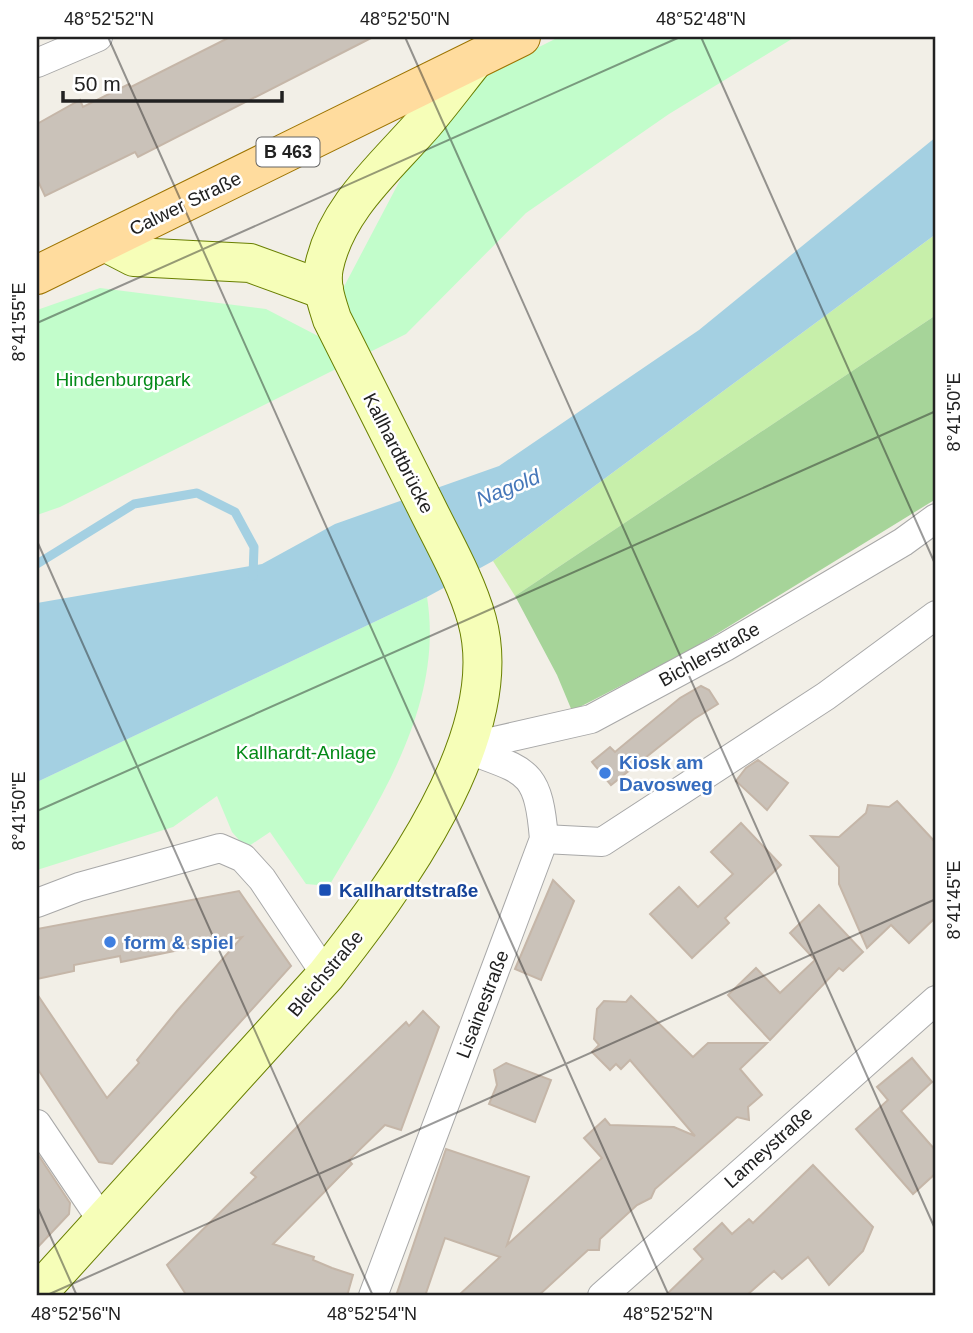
<svg xmlns="http://www.w3.org/2000/svg" width="973" height="1333" viewBox="0 0 973 1333" font-family="Arial,sans-serif">
<rect width="100%" height="100%" fill="#f2efe7"/>
<polygon fill="#c7efaa" points="936,234 936,315 515,596 493,561"/>
<polygon fill="#a6d499" points="936,315 936,499 692,649 572,711 557,675 515,596"/>
<g fill="#c2fdcb">
<polygon points="559,37 795,37 669,114 526,213 406,334 60,507 37,515 37,310 100,288 266,309 318,336 408,165 475,79"/>
<path d="M427,597C444,703 381,799 329,886L306,884L270,832L246,848L232,832L217,796L173,827L37,870V782Z"/>
</g>
<polygon fill="#a4d0e2" points="936,137 936,234 493,561 427,597 37,782 37,603 262,564 335,524 499,466 699,330"/>
<g fill="none" stroke-linecap="round" stroke-linejoin="round">
<polyline stroke="#a4d0e2" stroke-width="9" points="37,564 134,504 197,493 235,512 254,547 253,576"/>
</g>
<g fill="#cac2b9" stroke="#c5b6a8" stroke-width="2">
<polygon points="230,37 373,37 138,157 135,152 45,196 37,179 37,124 80,100 83,107 129,84 131,87"/>
<polygon points="701,686 709,690 718,704 694,719 611,785 592,762 610,747 615,752 680,698"/>
<polygon points="758,760 788,783 767,810 736,781 746,768"/>
<polygon points="897,801 936,843 936,917 909,943 891,925 867,948 839,884 839,867 811,836 839,837 866,813 868,805 889,807"/>
<polygon points="741,823 781,865 725,918 729,923 692,958 650,914 679,887 698,907 733,874 711,852"/>
<polygon points="553,880 574,901 541,980 515,969"/>
<polygon points="239,891 291,966 112,1164 99,1162 37,1068 37,994 107,1098 139,1063 137,1060 177,1011 242,937 121,962 120,956 74,965 74,971 37,979 37,929"/>
<polygon points="819,905 863,952 843,971 839,968 770,1040 728,995 756,968 780,993 815,960 790,933"/>
<polygon points="631,996 693,1057 708,1043 767,1043 740,1069 762,1095 748,1107 749,1120 737,1117 655,1189 651,1198 637,1205 600,1239 599,1250 588,1250 538,1296 458,1296 500,1257 445,1238 425,1296 396,1296 446,1149 529,1177 507,1245 602,1158 584,1138 605,1119 610,1125 674,1127 695,1136 630,1060 621,1069 616,1064 610,1070 592,1052 599,1045 594,1039 597,1009 604,1001 626,1002"/>
<polygon points="423,1011 439,1027 401,1130 385,1125 349,1160 352,1164 273,1244 314,1257 313,1260 332,1268 353,1275 347,1296 187,1296 167,1265 256,1177 251,1173 305,1119 406,1022 409,1026"/>
<polygon points="912,1058 932,1082 901,1111 936,1151 936,1173 913,1194 856,1129 888,1100 877,1087"/>
<polygon points="506,1063 551,1080 535,1122 489,1104 497,1085 494,1070"/>
<polygon points="37,1153 70,1203 69,1214 37,1248"/>
<polygon points="813,1165 873,1227 863,1251 829,1285 808,1257 782,1279 774,1271 746,1296 665,1296 703,1259 694,1249 722,1223 732,1234 749,1219 753,1223"/>
</g>
<g fill="none" stroke-linecap="round" stroke-linejoin="round">
<g stroke="#a8a8a8" stroke-width="30">
<g id="street">
<polyline points="37,63 98,37"/>
<polyline points="464,748 591,719 725,647 903,542 936,518"/>
<polyline points="544,839 602,842 826,696 936,615"/>
<polyline points="37,903 79,887 220,848 243,858 262,879 326,975"/>
<polyline points="37,1124 103,1222"/>
<path d="M373,1296L544,839C538,767 526,772 464,748"/>
<polyline points="602,1296 936,1000"/>
</g>
</g>
<g stroke="#697f00" stroke-width="40">
<g id="secondary">
<polyline points="105,242 134,257 250,263 324,290"/>
<path d="M37,1294L326,975C393,890 509,736 477,620C466,580 443,541 425,504C394,443 363,381 332,319C327,303 320,285 324,267C336,208 387,166 425,122C441,103 456,83 472,63"/>
</g>
</g>
<g stroke="#9d7400" stroke-width="40">
<polyline id="primary" points="37,275 521,37"/>
</g>
<use href="#street" stroke="#fff" stroke-width="28"/>
<use href="#secondary" stroke="#f6feb8" stroke-width="38"/>
<use href="#primary" stroke="#ffdc9e" stroke-width="38"/>
</g>
<path fill="none" stroke="#212121" stroke-width="2" stroke-opacity="0.45" d="M108,37L669,1296M405,37L936,1231M701,37L936,566M37,323L680,37M37,541L373,1296M37,811L936,411M37,1206L77,1296M45,1296L936,899"/>
<g fill="#3f7fe0" stroke="#fff" stroke-width="2.5">
<circle cx="605" cy="773" r="7"/>
<circle cx="110" cy="942" r="7"/>
</g>
<rect fill="#1a4fb4" stroke="#fff" stroke-width="2.5" x="318" y="883" width="14" height="14" rx="3.5"/>
<g text-anchor="middle" stroke-width="5" stroke-linejoin="round" paint-order="stroke">
<rect fill="#fff" stroke="#646464" stroke-width="2" x="256.5" y="137.5" width="63" height="29" rx="5"/>
<g font-size="18" font-weight="bold" fill="#212121">
<text x="288" y="158">B 463</text>
</g>
<g font-size="19" fill="#212121" stroke="#fff">
<text transform="translate(185 203) rotate(-26)" y="7">Calwer Straße</text>
<text transform="translate(399 453) rotate(63)" y="7">Kallhardtbrücke</text>
<text transform="translate(709 654) rotate(-29)" y="7">Bichlerstraße</text>
<text transform="translate(325 973) rotate(-50)" y="7">Bleichstraße</text>
<text transform="translate(482 1004) rotate(-69)" y="7">Lisainestraße</text>
<text transform="translate(768 1147) rotate(-42)" y="7">Lameystraße</text>
</g>
<g font-size="19" fill="#048a18" stroke="#fff">
<text x="123" y="386">Hindenburgpark</text>
<text x="306" y="759">Kallhardt-Anlage</text>
</g>
<g font-size="19" font-weight="bold" fill="#366cbe" stroke="#fff" text-anchor="start">
<text x="619" y="769">Kiosk am<tspan x="619" dy="22">Davosweg</tspan></text>
<text x="124" y="949">form &amp; spiel</text>
</g>
<g font-size="19" font-weight="bold" fill="#164399" stroke="#fff" text-anchor="start">
<text x="339" y="897">Kallhardtstraße</text>
</g>
<g font-size="21" font-style="italic" fill="#4577b9" stroke="#fff">
<text transform="translate(508 488) rotate(-22)" y="7">Nagold</text>
</g>
</g>
<rect width="973" height="1333" fill="none" stroke="#ffffff" stroke-width="77"/>
<path d="M63 91v10h219v-10" fill="none" stroke="#212121" stroke-width="3.5"/>
<text x="74" y="91" font-size="21" fill="#212121" stroke="#ffffff" stroke-width="5" paint-order="stroke">50 m</text>
<rect x="38" y="38" width="896" height="1256" fill="none" stroke="#212121" stroke-width="2.5"/>
<g font-size="18" text-anchor="middle" fill="#212121">
<text x="109" y="25">48°52'52"N</text>
<text x="405" y="25">48°52'50"N</text>
<text x="701" y="25">48°52'48"N</text>
<text transform="translate(19 322) rotate(-90)" y="6">8°41'55"E</text>
<text transform="translate(954 412) rotate(-90)" y="6">8°41'50"E</text>
<text transform="translate(19 811) rotate(-90)" y="6">8°41'50"E</text>
<text transform="translate(954 900) rotate(-90)" y="6">8°41'45"E</text>
<text x="76" y="1320">48°52'56"N</text>
<text x="372" y="1320">48°52'54"N</text>
<text x="668" y="1320">48°52'52"N</text>
</g>
</svg>
